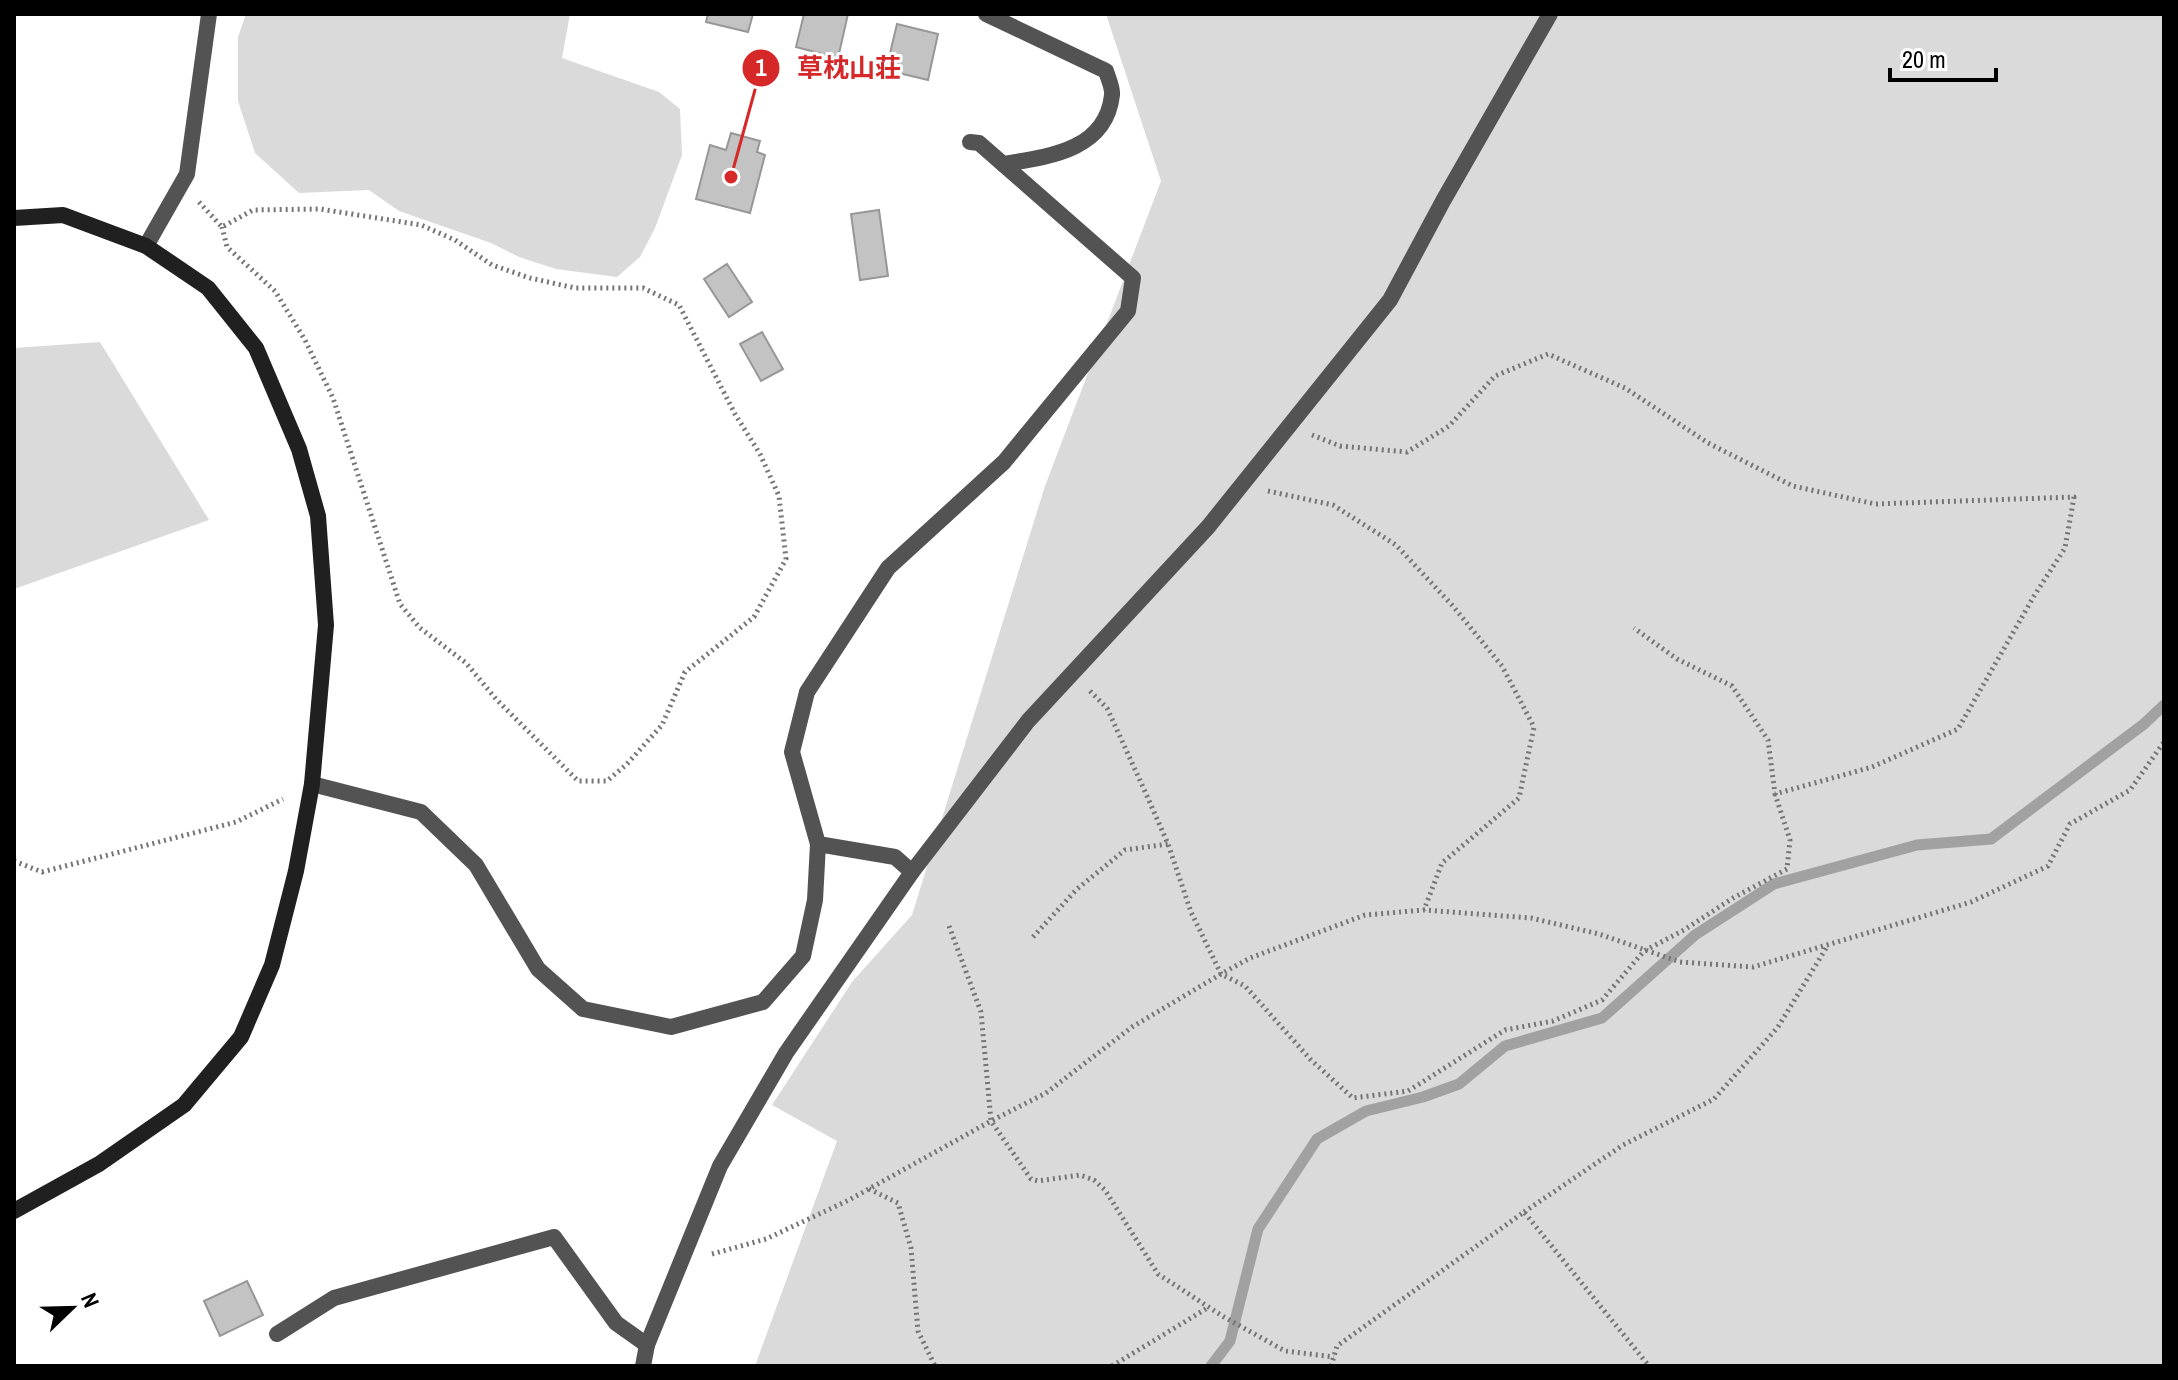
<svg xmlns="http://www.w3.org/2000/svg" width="2178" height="1380" viewBox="0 0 2178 1380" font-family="'Archivo Narrow','Noto Sans JP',sans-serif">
<rect width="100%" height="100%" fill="#fff"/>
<g fill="#dadada">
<polygon points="246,14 570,14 562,58 659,92 680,109 682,155 655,228 640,257 617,277 556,269 519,257 491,243 399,211 369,190 299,193 255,153 238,101 238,37"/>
<polygon points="1106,14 2164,14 2164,1366 755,1366 837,1141 772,1105 852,982 912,915 1045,486 1161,181"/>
<polygon points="100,342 209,520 14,589 14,348"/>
</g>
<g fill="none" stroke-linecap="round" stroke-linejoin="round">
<polyline stroke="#a1a1a1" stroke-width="11" points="1211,1366 1230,1341 1258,1229 1317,1139 1366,1111 1423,1097 1459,1084 1505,1046 1602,1018 1695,935 1774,884 1917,845 1991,839 2144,724 2164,705"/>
</g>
<g fill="#c3c3c3" stroke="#979797" stroke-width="2">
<polygon points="708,14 753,14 748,32 706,22"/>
<polygon points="804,14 848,14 838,58 796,47"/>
<polygon points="897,24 938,34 928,80 886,70"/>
<polygon points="731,133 760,141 757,152 765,155 750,213 696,199 710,145 726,150"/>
<polygon points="879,210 888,276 860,280 851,214"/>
<polygon points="727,264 752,302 729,317 704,279"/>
<polygon points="762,332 783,369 761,381 740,344"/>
<polygon points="247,1281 263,1315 220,1336 204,1301"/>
</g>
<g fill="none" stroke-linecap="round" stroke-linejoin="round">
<g stroke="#757575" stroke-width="5" stroke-dasharray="2 4" stroke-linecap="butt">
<polyline points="199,202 222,227 253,210 320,209 421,225 455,240 492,265 530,278 575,288 643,288 679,305 735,414 760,454 779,496 786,559 754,617 685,672 662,725 627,764 607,781 578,781 496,699 466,663 420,628 400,604 333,398 305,340 275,291 227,247 222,227"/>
<polyline points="1312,435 1340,446 1407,452 1449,426 1495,376 1548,354 1625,388 1708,443 1793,486 1875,504 2074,497 2065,548 2034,596 1958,729 1872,767 1775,794 1768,740 1732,686 1677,659 1634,628"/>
<polyline points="1268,491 1333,505 1396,545 1452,605 1502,666 1534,727 1519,798 1442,863 1424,910"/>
<polyline points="1090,691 1107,708 1143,787 1168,844 1191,912 1221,974 1245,986 1311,1060 1353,1098 1408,1091 1505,1030 1553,1021 1602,1000 1644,951 1684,930 1733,898 1787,869 1790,840 1775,794"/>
<polyline points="14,861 42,872 236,822 283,799"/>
<polyline points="949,926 981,1012 991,1121 1031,1179 1038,1181 1080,1175 1094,1180 1105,1190 1158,1274 1224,1317 1285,1351 1334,1357"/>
<polyline points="1033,937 1077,889 1125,850 1168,844"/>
<polyline points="869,1189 898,1203 911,1248 918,1331 935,1366"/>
<polyline points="1524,1212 1623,1145 1714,1099 1778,1027 1828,945"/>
<polyline points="712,1254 766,1239 849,1200 991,1121 1046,1093 1132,1027 1221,974 1250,958 1365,915 1424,910 1531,918 1599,934 1680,962 1753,967 1971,902 2048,866 2070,824 2130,790 2164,742"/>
<polyline points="1112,1366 1209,1307"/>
<polyline points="1331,1366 1337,1346 1524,1212 1649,1366"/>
</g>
<g stroke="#535353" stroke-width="16">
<path d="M986,14L1106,71C1108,78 1113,88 1112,95C1106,151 1047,157 1003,164"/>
<polyline points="146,246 187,174 209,14"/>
<polyline points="312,784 421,812 476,865 538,969 583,1009 671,1027 763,1002 803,956 815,900 818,844 792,752 807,692 888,568 1004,462 1128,311 1133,278 979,143 970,142"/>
<polyline points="277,1334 334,1298 554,1237 616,1323 647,1345"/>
</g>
<g stroke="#535353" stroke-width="16">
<polyline points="912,872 1028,721 1208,527 1390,300 1443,201 1550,14"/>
<polyline points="643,1366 647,1345 720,1166 786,1053 912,872 895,857 818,844"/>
</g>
<polyline stroke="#202020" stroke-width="16" points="14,218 63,215 146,246 208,288 256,348 299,449 318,516 326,625 312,784 296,871 272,965 241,1037 184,1105 99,1164 14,1211"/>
</g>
<path fill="none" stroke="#d62828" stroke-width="3" d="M731 177L761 68"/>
<g fill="#d62828" stroke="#fff" stroke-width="3">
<circle cx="731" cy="177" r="8"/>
<circle cx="761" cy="68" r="20"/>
</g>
<g font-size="24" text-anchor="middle" font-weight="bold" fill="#fff">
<text x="761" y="76">1</text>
</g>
<g font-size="26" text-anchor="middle" font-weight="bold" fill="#d62828" stroke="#fff" stroke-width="6" stroke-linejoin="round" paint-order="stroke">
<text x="849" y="77">草枕山荘</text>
</g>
<rect width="2178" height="1380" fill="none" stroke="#000000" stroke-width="32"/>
<g transform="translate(72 1308) rotate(67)" stroke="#ffffff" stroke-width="6" paint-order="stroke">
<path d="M0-6L14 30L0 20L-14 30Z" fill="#000000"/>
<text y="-12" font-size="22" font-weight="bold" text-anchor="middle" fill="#000000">N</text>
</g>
<path d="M1890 68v12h106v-12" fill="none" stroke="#000000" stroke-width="4"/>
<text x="1902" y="68" font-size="24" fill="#000000" stroke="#ffffff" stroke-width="6" paint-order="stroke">20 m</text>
</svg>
